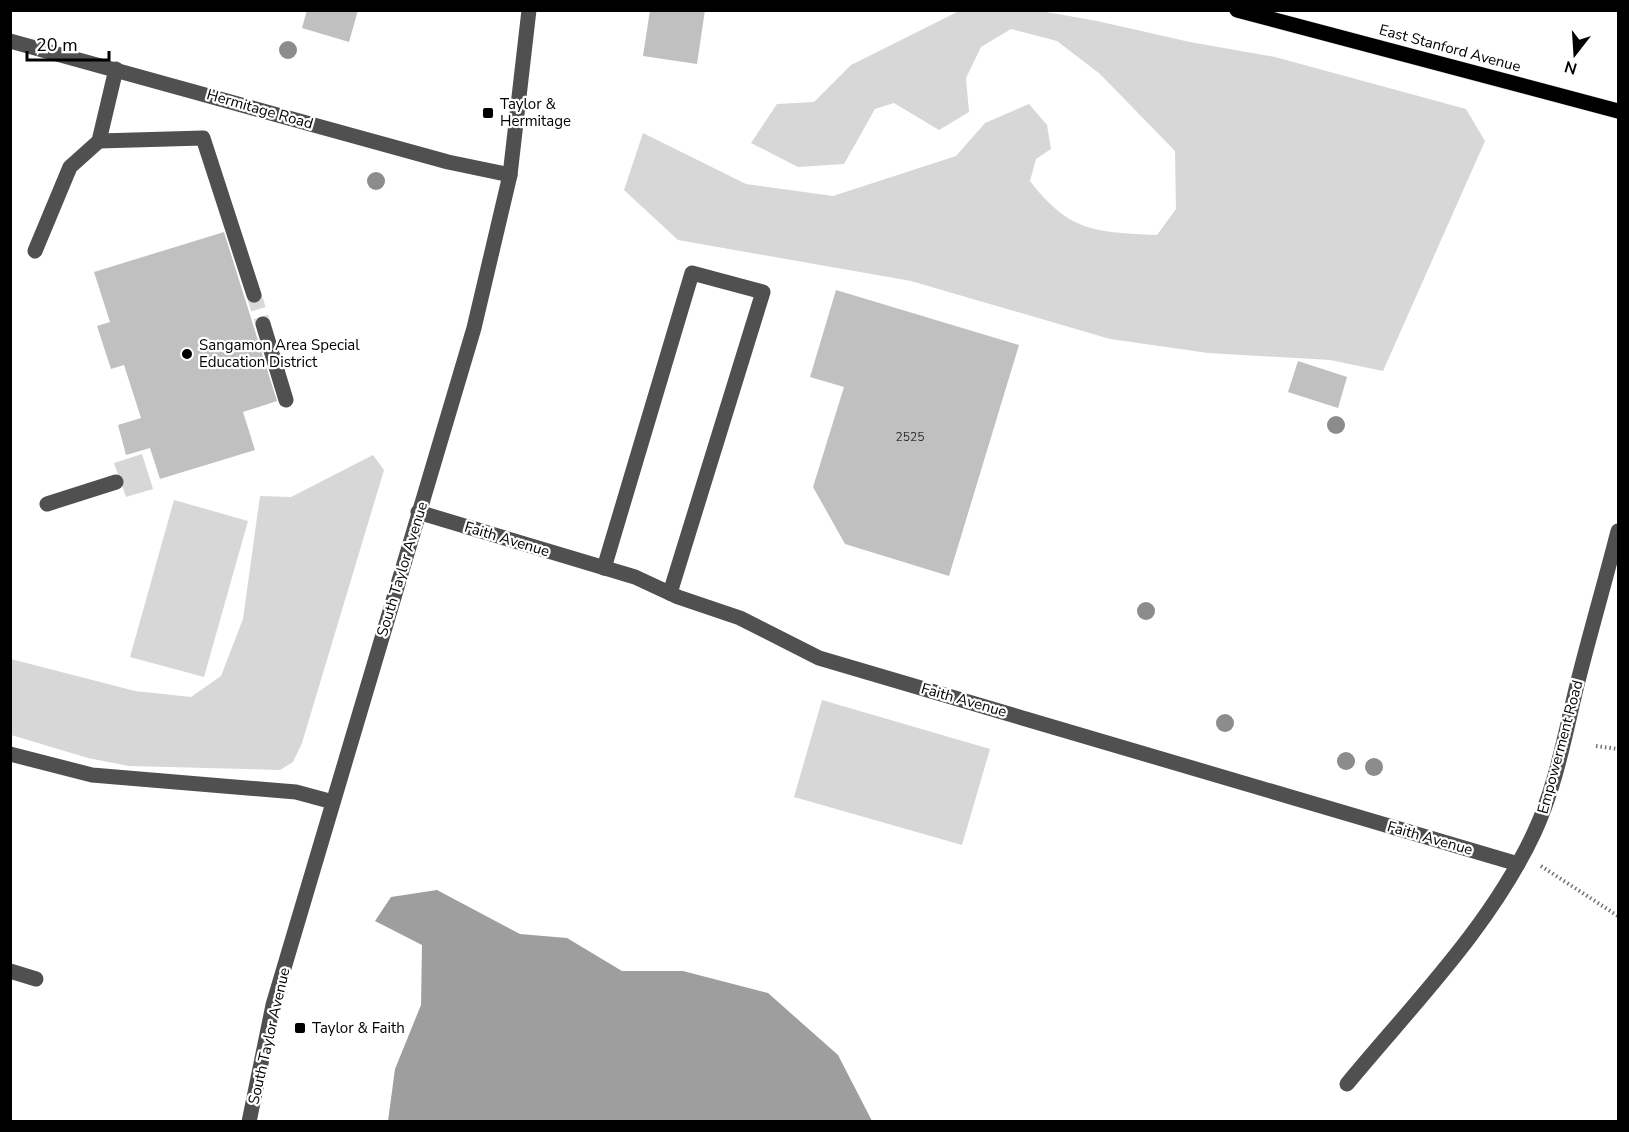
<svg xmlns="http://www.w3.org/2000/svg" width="1629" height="1132" viewBox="0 0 1629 1132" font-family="'Nunito Sans',sans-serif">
<rect width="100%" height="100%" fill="#fff"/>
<g fill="#d7d7d7">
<path d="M961,10L1041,11L1097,21L1190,42L1275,57L1466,109L1485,141L1383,371L1330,360L1208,353L1110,339L911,281L678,240L624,190L643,133L746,184L833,196L956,156L985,123L1029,104L1047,125L1051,149L1036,159L1030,181C1070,233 1096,232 1157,235L1176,209L1175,151L1100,74L1057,41L1011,29L981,47L966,78L969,112L939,130L894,103L875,109L844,164L798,167L751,143L777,104L814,102L851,65Z"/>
<polygon points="142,454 153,489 126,497 114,463"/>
<polygon points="373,455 384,470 302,743 293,762 280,770 129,766 88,758 11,735 11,659 135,691 191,697 221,676 243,619 260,496 291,497"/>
<polygon points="174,500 248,521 204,677 130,657"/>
<polygon points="822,700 990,749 962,845 794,797"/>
</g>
<polygon fill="#9e9e9e" points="437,890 520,934 567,938 622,971 683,971 768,993 838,1055 872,1121 388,1121 395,1069 421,1005 422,945 375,921 391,897"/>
<g fill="#c0c0c0">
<polygon points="307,10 358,10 349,42 302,28"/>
<polygon points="650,10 705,10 697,64 643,56"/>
<polygon points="224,232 277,401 243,412 255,450 160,479 150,448 126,455 118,425 141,418 124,365 111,369 97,326 110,322 94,272"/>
<polygon points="836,290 1019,345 949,576 845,544 813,487 844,387 810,377"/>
<polygon points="1298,361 1347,377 1338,408 1288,392"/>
</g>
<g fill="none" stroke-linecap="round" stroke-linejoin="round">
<polyline stroke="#d9d9d9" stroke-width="15" stroke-dasharray="15 8" stroke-linecap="butt" points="254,295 263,324"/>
<g stroke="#dbdbdb" stroke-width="16">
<polyline id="major" points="1237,10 1618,111"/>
</g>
<g stroke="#727272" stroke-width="4" stroke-dasharray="1.5 3" stroke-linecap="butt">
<polyline points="1596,746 1618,749"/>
<polyline points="1541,866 1618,916"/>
</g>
<g stroke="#505050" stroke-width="15">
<polyline points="10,41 448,162 510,175"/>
<polyline points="99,141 203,138 254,295"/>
<polyline points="35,251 70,167 99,141 116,69"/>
<polyline points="263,324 286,400"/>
<polyline points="47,504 116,482"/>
<polyline points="418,512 635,577 678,597 740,618 819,658 1518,864"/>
<polyline points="604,568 692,273 763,292 670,593"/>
<polyline points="10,754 92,775 296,792 333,802"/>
<polyline points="10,971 36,979"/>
<path d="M1347,1084C1413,1004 1490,927 1534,833C1556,786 1565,734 1577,685C1590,633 1605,582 1618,531"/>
<polyline points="249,1122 273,1005 474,328 510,175 529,10"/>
</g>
<use href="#major" stroke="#000" stroke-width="15"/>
</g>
<g fill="#8c8c8c">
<circle cx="288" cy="50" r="9"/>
<circle cx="376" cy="181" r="9"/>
<circle cx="1336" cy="425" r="9"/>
<circle cx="1146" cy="611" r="9"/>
<circle cx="1225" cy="723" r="9"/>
<circle cx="1346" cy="761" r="9"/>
<circle cx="1374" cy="767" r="9"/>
</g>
<g fill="#000" stroke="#fff" stroke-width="2">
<rect x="482" y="107" width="12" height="12" rx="3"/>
<circle cx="187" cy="354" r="6"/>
<rect x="294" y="1022" width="12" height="12" rx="3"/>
</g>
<g text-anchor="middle" stroke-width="4.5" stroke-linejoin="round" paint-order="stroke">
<g font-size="12" fill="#303030">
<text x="910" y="441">2525</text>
</g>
<g font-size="15" fill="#000" stroke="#fff">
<text transform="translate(1450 48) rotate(15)" y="5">East Stanford Avenue</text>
<text transform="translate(260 109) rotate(16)" y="5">Hermitage Road</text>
<text transform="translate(507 539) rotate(17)" y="5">Faith Avenue</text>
<text transform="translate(402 569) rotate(-73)" y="5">South Taylor Avenue</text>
<text transform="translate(964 700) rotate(16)" y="5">Faith Avenue</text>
<text transform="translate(1560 747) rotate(-75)" y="5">Empowerment Road</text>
<text transform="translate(1430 838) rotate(16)" y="5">Faith Avenue</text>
<text transform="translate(269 1036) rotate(-77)" y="5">South Taylor Avenue</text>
</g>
<g font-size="15" fill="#000" stroke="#fff" text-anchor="start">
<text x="500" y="109">Taylor &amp;<tspan x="500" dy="17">Hermitage</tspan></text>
<text x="199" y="350">Sangamon Area Special<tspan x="199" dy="17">Education District</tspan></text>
<text x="312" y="1033">Taylor &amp; Faith</text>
</g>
</g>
<rect width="1629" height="1132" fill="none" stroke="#000000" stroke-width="24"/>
<g transform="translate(1575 54) rotate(197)" stroke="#ffffff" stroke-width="4.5" paint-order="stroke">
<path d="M0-4.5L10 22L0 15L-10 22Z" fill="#000000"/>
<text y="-9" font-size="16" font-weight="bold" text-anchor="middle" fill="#000000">N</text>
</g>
<path d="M27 51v9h82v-9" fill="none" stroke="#000000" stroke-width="3"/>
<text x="36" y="51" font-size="18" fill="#000000" stroke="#ffffff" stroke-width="4.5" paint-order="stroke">20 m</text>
</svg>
